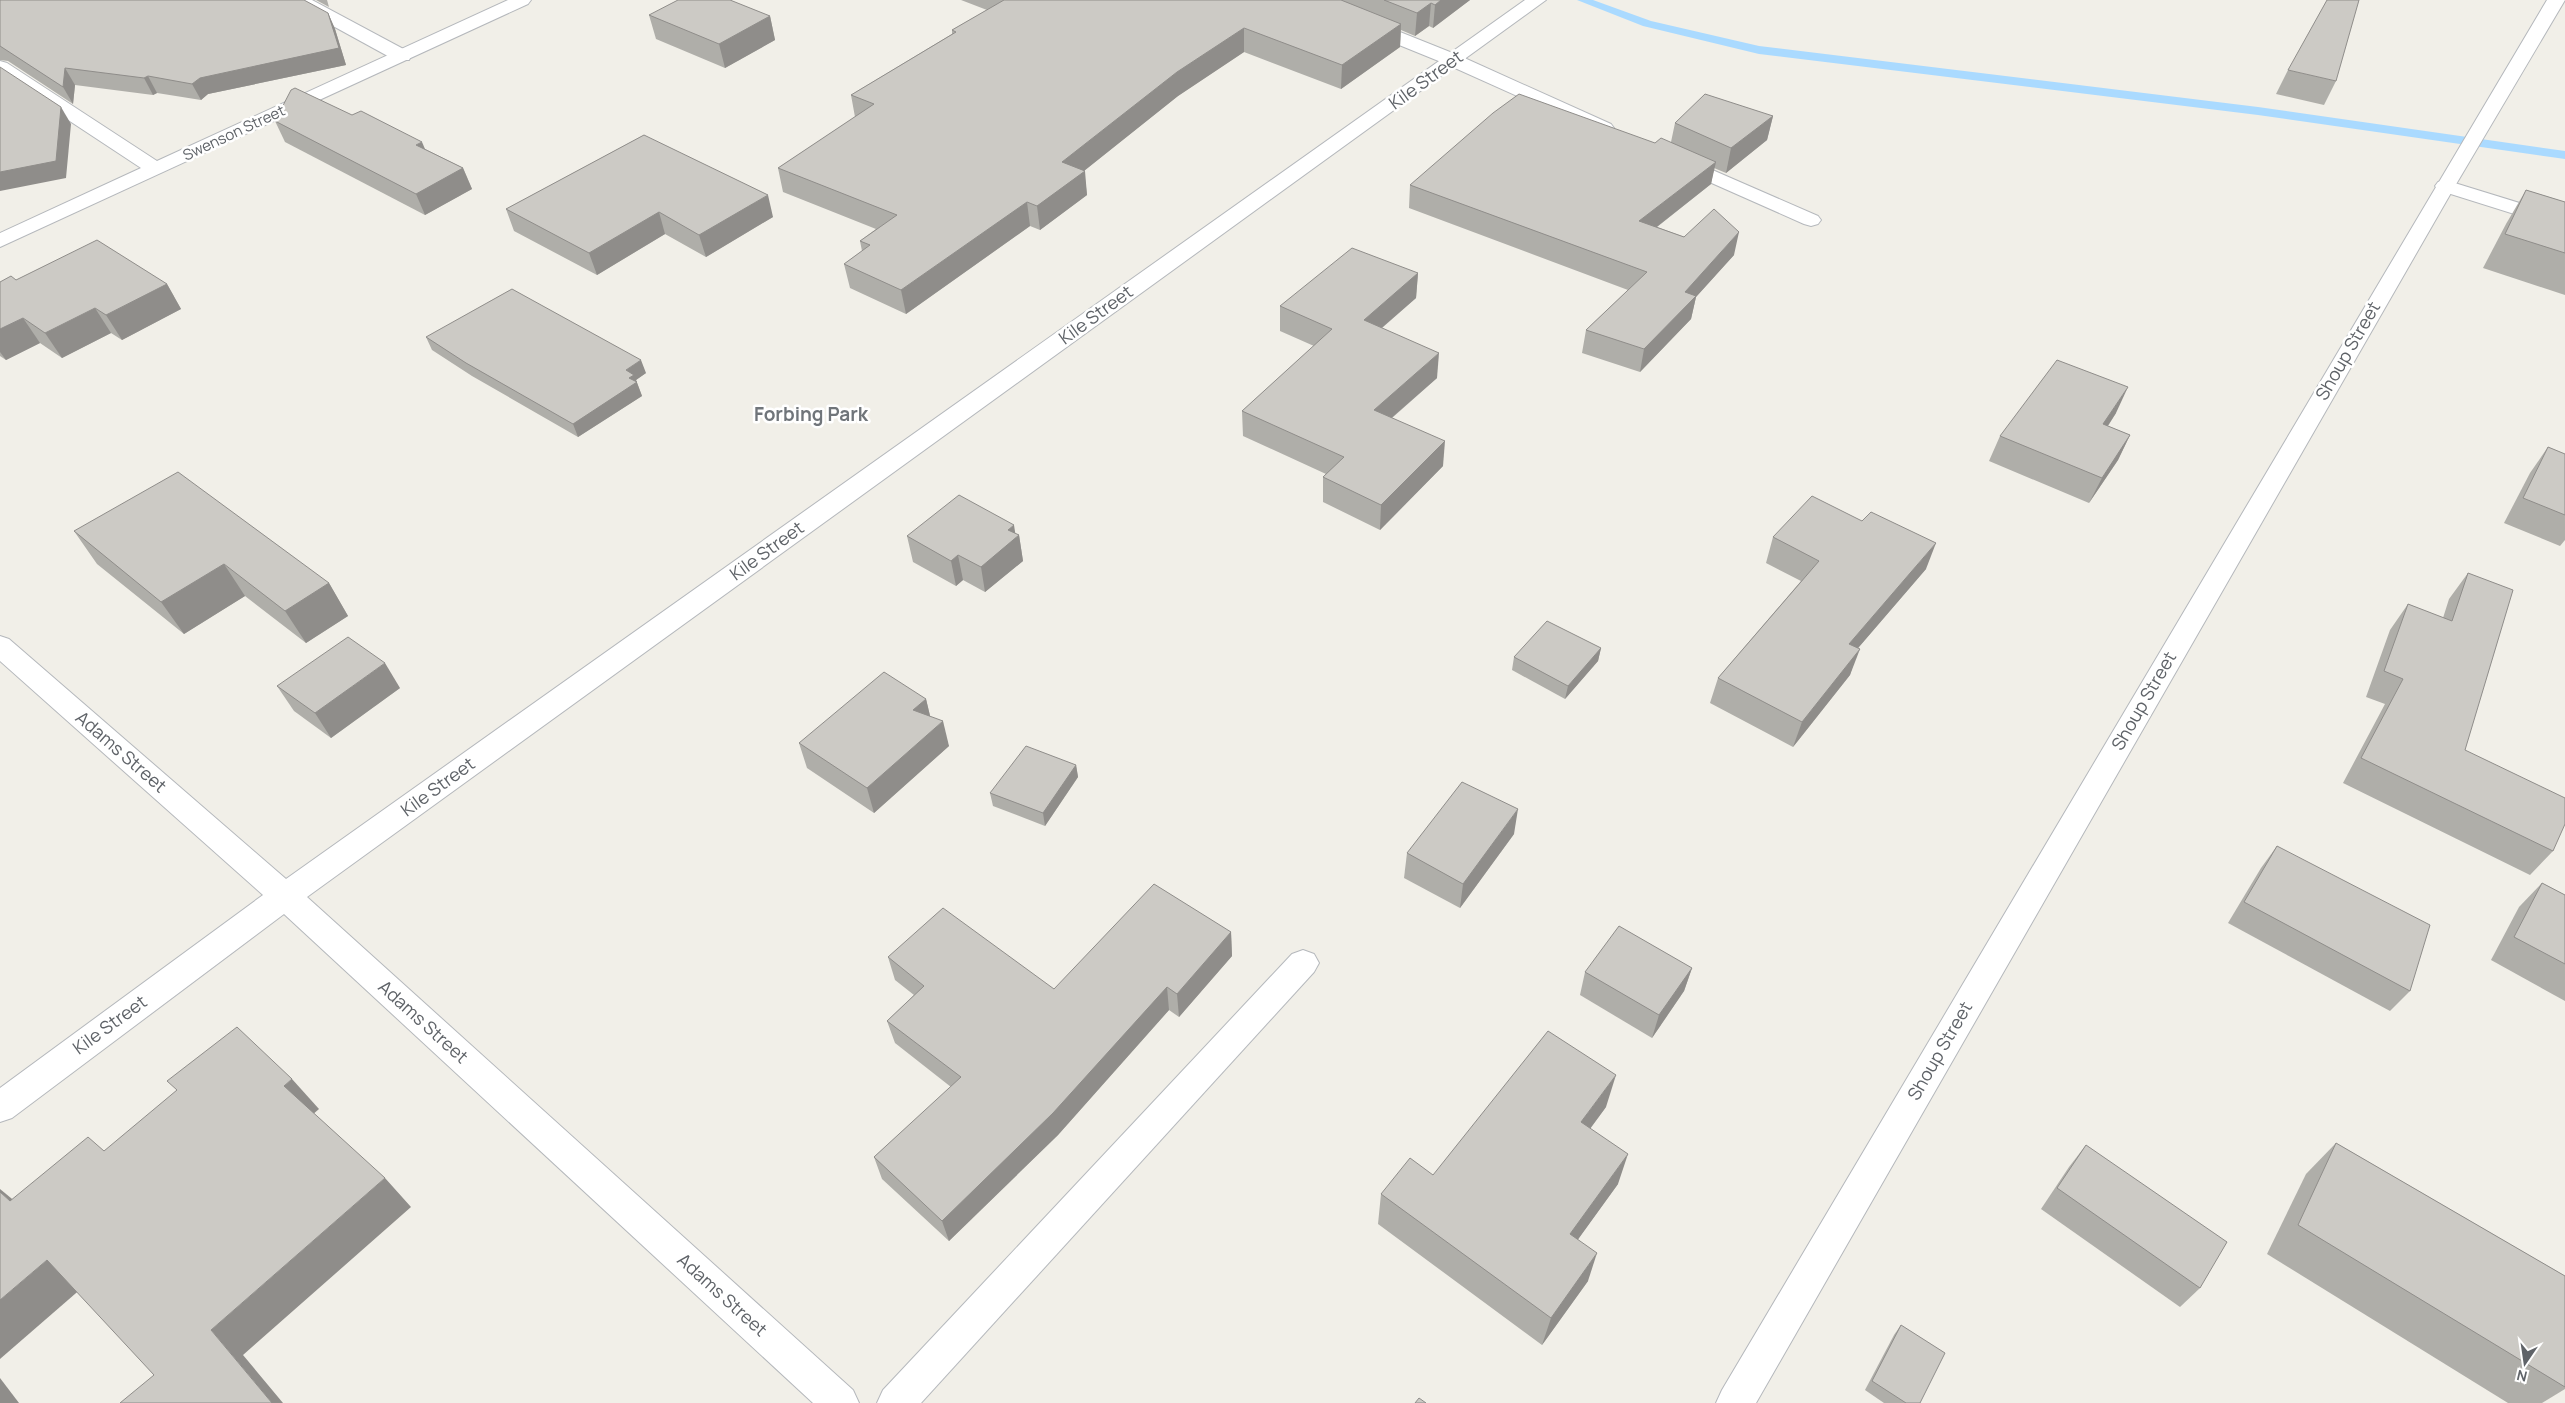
<svg xmlns="http://www.w3.org/2000/svg" width="2565" height="1403" viewBox="0 0 2565 1403" font-family="Manrope,sans-serif">
<rect width="100%" height="100%" fill="#f1efe8"/>
<g fill="none" stroke-linecap="round" stroke-linejoin="round">
<polygon fill="#aadaff" fill-rule="evenodd" points="1577,0 1593,0 1651,21 1759,46 2258,107 2565,151 2565,159 2258,115 1759,54 1643,26"/>
<g stroke="#b5b8bc" stroke-width="2">
<g id="lane">
<polygon points="290,0 312,0 409,52 411,56 409,60 395,60 293,4"/>
<polygon points="1295,0 1320,0 1460,56 1611,124 1614,128 1611,132 1597,132 1446,64 1298,4"/>
<polygon points="1678,155 1818,216 1821,220 1818,224 1811,226 1804,224 1671,165 1668,161 1671,157"/>
<polygon points="2445,180 2565,217 2565,230 2438,190 2435,186 2438,182"/>
<polygon points="1303,950 1314,954 1319,963 1314,972 921,1403 877,1403 883,1390 1292,954"/>
</g>
</g>
<g stroke="#b5b8bc" stroke-width="2">
<g id="street">
<polygon points="508,0 531,0 528,4 0,247 0,233 141,168 0,75 0,61 7,63 157,161"/>
<polygon points="1525,0 1546,0 307,897 853,1390 859,1403 813,1403 284,914 12,1118 0,1122 0,1088 263,895 0,661 0,636 9,639 286,879"/>
<polygon points="2547,0 2565,0 2455,186 1756,1403 1716,1403 1722,1390"/>
</g>
</g>
<use href="#lane" fill="#fff" fill-rule="evenodd"/>
<use href="#street" fill="#fff" fill-rule="evenodd"/>
</g>
<g fill="#afaea9">
<polygon points="0,0 328,13 335,29 346,65 208,94 201,100 157,93 153,95 75,85 73,104 8,61 0,60"/>
<polygon points="316,0 327,0 329,7"/>
<polygon points="961,0 1470,0 1433,28 1429,26 1415,36 1401,30 1400,47 1341,89 1244,52 1178,96 1084,171 1087,195 1040,230 1030,226 906,314 850,288 844,264 862,251 860,241 876,229 783,192 778,168 855,117 851,95 952,34 952,30 987,10"/>
<polygon points="649,15 770,16 775,40 725,68 656,39"/>
<polygon points="2288,70 2336,81 2324,105 2276,94"/>
<polygon points="1773,116 1767,140 1726,173 1714,168 1711,184 1657,227 1734,255 1696,297 1691,319 1640,372 1582,353 1586,330 1628,290 1409,208 1410,185 1655,143 1671,142 1675,123"/>
<polygon points="275,121 425,149 463,168 472,189 425,215 285,142"/>
<polygon points="644,135 773,217 706,257 665,234 597,275 514,231 506,209"/>
<polygon points="2526,190 2565,202 2565,295 2483,268 2506,224"/>
<polygon points="1418,273 1416,298 1382,328 1437,378 1392,418 1443,466 1380,530 1323,502 1323,477 1326,474 1243,436 1242,411 1314,346 1280,331 1280,306"/>
<polygon points="16,280 167,284 181,309 122,340 111,333 62,358 40,343 6,360 0,356 0,282"/>
<polygon points="426,337 646,373 636,380 642,396 578,437 472,376 432,350"/>
<polygon points="2116,413 2108,426 2130,435 2118,460 2089,503 1989,461 2000,436"/>
<polygon points="2548,447 2565,454 2565,540 2560,546 2504,523 2530,473"/>
<polygon points="74,531 329,583 348,616 306,643 245,596 184,634 97,564"/>
<polygon points="1015,534 1019,535 1023,561 985,592 963,580 956,586 913,562 907,536"/>
<polygon points="1773,537 1926,569 1858,648 1850,675 1793,747 1710,703 1718,678 1801,581 1766,563"/>
<polygon points="2468,573 2465,750 2553,851 2530,875 2343,783 2385,704 2366,697 2390,630 2408,604 2443,618 2449,599"/>
<polygon points="1601,648 1598,661 1565,699 1512,670 1514,657"/>
<polygon points="277,686 400,688 331,738 294,711"/>
<polygon points="926,699 930,716 949,746 874,813 807,768 799,743"/>
<polygon points="1076,765 1078,777 1045,826 993,806 990,793"/>
<polygon points="1514,834 1460,908 1404,878 1407,853"/>
<polygon points="2277,846 2410,991 2390,1011 2228,923 2261,868"/>
<polygon points="2542,883 2565,895 2565,1001 2491,960 2519,907"/>
<polygon points="1231,932 1232,956 1179,1017 1169,1010 1058,1135 949,1241 882,1179 874,1157 951,1087 895,1043 887,1021 914,995 895,980 888,957 1054,989"/>
<polygon points="1692,968 1684,991 1652,1038 1580,995 1585,972"/>
<polygon points="1606,1107 1590,1129 1618,1184 1578,1239 1588,1281 1542,1345 1378,1224 1381,1194 1433,1175"/>
<polygon points="2336,1143 2565,1276 2565,1389 2542,1403 2508,1403 2267,1254 2306,1174"/>
<polygon points="2086,1145 2200,1288 2180,1307 2041,1209 2069,1167"/>
<polygon points="1901,1325 1920,1403 1884,1403 1865,1390 1894,1335"/>
</g>
<g fill="#8f8d8a">
<polygon points="1441,0 1470,0 1433,28 1435,5"/>
<polygon points="1431,3 1429,26 1415,36 1417,13"/>
<polygon points="328,13 335,29 346,65 208,94 201,100 192,84 200,78"/>
<polygon points="770,16 775,40 725,68 719,44"/>
<polygon points="1401,24 1400,47 1341,89 1342,65"/>
<polygon points="1244,28 1244,52 1178,96 1075,178 1085,171 1087,195 1040,230 1037,206 1062,162 1177,72"/>
<polygon points="65,68 75,85 73,104 63,87"/>
<polygon points="148,76 157,93 153,95 144,78"/>
<polygon points="61,107 71,124 66,178 0,191 0,172"/>
<polygon points="1773,116 1767,140 1726,173 1731,148"/>
<polygon points="422,142 431,163 416,145"/>
<polygon points="1716,162 1711,184 1635,244 1639,221"/>
<polygon points="463,168 472,189 425,215 416,194"/>
<polygon points="768,195 773,217 706,257 699,235"/>
<polygon points="1027,202 1030,226 906,314 901,290"/>
<polygon points="659,212 665,234 597,275 589,253"/>
<polygon points="1739,232 1734,255 1696,297 1691,319 1640,372 1644,349 1685,292"/>
<polygon points="1418,273 1416,298 1363,344 1364,320"/>
<polygon points="167,284 181,309 122,340 106,315"/>
<polygon points="95,308 111,333 62,358 45,333"/>
<polygon points="23,318 40,343 6,360 0,352 0,329"/>
<polygon points="1439,353 1437,378 1373,434 1374,410"/>
<polygon points="641,360 646,373 636,380 642,396 578,437 573,424 626,370"/>
<polygon points="2128,387 2116,413 2092,450 2103,424"/>
<polygon points="2130,435 2118,460 2089,503 2102,478"/>
<polygon points="1445,441 1443,466 1380,530 1381,505"/>
<polygon points="1014,525 1016,538 1019,535 1023,561 985,592 981,567 1008,530"/>
<polygon points="1936,543 1926,569 1840,669 1849,644"/>
<polygon points="958,555 963,580 956,586 951,561"/>
<polygon points="224,564 245,596 184,634 161,602"/>
<polygon points="329,583 348,616 306,643 285,611"/>
<polygon points="1601,648 1598,661 1565,699 1568,686"/>
<polygon points="1860,649 1850,675 1793,747 1802,722"/>
<polygon points="385,663 400,688 331,738 315,713"/>
<polygon points="926,699 932,724 913,710"/>
<polygon points="943,721 949,746 874,813 867,788"/>
<polygon points="1076,765 1078,777 1045,826 1043,813"/>
<polygon points="1518,809 1514,834 1460,908 1463,884"/>
<polygon points="1231,932 1232,956 1179,1017 1177,994"/>
<polygon points="1692,968 1684,991 1652,1038 1659,1015"/>
<polygon points="1167,987 1169,1010 1058,1135 949,1241 942,1221"/>
<polygon points="1616,1075 1606,1107 1572,1153 1581,1122"/>
<polygon points="292,1079 319,1109 311,1116 284,1086"/>
<polygon points="1628,1154 1618,1184 1561,1263 1570,1234"/>
<polygon points="385,1178 411,1207 243,1355 283,1403 272,1403 211,1330"/>
<polygon points="0,1189 17,1203 10,1201 0,1192"/>
<polygon points="1597,1253 1588,1281 1542,1345 1551,1318"/>
<polygon points="47,1260 83,1287 0,1359 0,1300"/>
<polygon points="0,1378 19,1403 0,1403"/>
</g>
<g fill="#cccac5" stroke="#8f8d8a">
<polygon points="0,0 304,0 328,13 339,48 200,78 192,84 148,76 144,78 65,68 63,87 0,46"/>
<polygon points="678,0 730,0 770,16 719,44 649,15"/>
<polygon points="1004,0 1341,0 1401,24 1342,65 1244,28 1177,72 1062,162 1085,171 1037,206 1027,202 901,290 844,264 870,245 860,241 897,215 778,168 874,104 851,95 956,32 952,30"/>
<polygon points="1384,0 1441,0 1435,5 1431,3 1417,13"/>
<polygon points="2327,0 2359,0 2336,81 2288,70"/>
<polygon points="0,67 61,107 56,161 0,172"/>
<polygon points="295,88 352,115 361,111 422,142 416,145 463,168 416,194 275,121 291,90"/>
<polygon points="1519,94 1655,143 1661,138 1716,162 1639,221 1684,237 1714,209 1739,232 1685,292 1696,296 1644,349 1586,330 1647,272 1410,185 1493,113"/>
<polygon points="1705,94 1773,116 1731,148 1675,123"/>
<polygon points="644,135 768,195 699,235 659,212 589,253 506,209"/>
<polygon points="2526,190 2565,202 2565,253 2505,234"/>
<polygon points="97,240 167,284 106,315 95,308 45,333 23,318 0,329 0,282 11,276 16,280"/>
<polygon points="1352,248 1418,273 1364,320 1439,353 1374,410 1445,441 1381,505 1323,477 1344,457 1242,411 1332,329 1280,306"/>
<polygon points="512,289 641,360 626,370 634,375 629,378 637,382 573,424 466,363 426,337"/>
<polygon points="2057,360 2128,387 2103,424 2130,435 2102,478 2000,436"/>
<polygon points="2548,447 2565,454 2565,515 2523,498"/>
<polygon points="178,472 329,583 285,611 224,564 161,602 74,531"/>
<polygon points="959,495 1014,525 1008,530 1019,535 981,567 958,555 951,561 907,536"/>
<polygon points="1812,496 1862,521 1871,512 1936,543 1849,644 1860,649 1802,722 1718,678 1819,561 1773,537"/>
<polygon points="2468,573 2513,590 2465,750 2565,798 2565,824 2553,851 2361,758 2403,679 2384,671 2408,604 2452,621"/>
<polygon points="1547,621 1601,648 1568,686 1514,657"/>
<polygon points="348,637 385,663 315,713 277,686"/>
<polygon points="884,672 926,699 913,710 943,721 867,788 799,743"/>
<polygon points="1026,746 1076,765 1043,813 990,793"/>
<polygon points="1462,782 1518,809 1463,884 1407,853"/>
<polygon points="2277,846 2430,925 2410,991 2244,902"/>
<polygon points="2542,883 2565,895 2565,964 2514,937"/>
<polygon points="1154,884 1231,932 1177,994 1167,987 1053,1113 942,1221 874,1157 961,1077 887,1021 924,986 888,957 943,908 1054,989"/>
<polygon points="1619,926 1692,968 1659,1015 1585,972"/>
<polygon points="237,1027 292,1079 284,1086 385,1178 211,1330 272,1403 120,1403 154,1375 47,1260 0,1300 0,1192 10,1201 88,1137 104,1151 177,1090 167,1081"/>
<polygon points="1548,1031 1616,1075 1581,1122 1628,1154 1570,1234 1597,1253 1551,1318 1381,1194 1410,1158 1433,1175"/>
<polygon points="2336,1143 2565,1276 2565,1387 2298,1225"/>
<polygon points="2086,1145 2227,1242 2200,1288 2057,1188"/>
<polygon points="1901,1325 1945,1353 1920,1403 1906,1403 1872,1381"/>
<polygon points="1419,1398 1426,1403 1415,1403"/>
</g>
<g text-anchor="middle" stroke-width="5" stroke-linejoin="round" paint-order="stroke">
<g font-size="15" fill="#5f6368" stroke="#fff">
<text transform="translate(234 133) rotate(-25)" y="5">Swenson Street</text>
</g>
<g font-size="18" fill="#5f6368" stroke="#fff">
<text transform="translate(1426 80) rotate(-36)" y="6">Kile Street</text>
<text transform="translate(1096 315) rotate(-36)" y="6">Kile Street</text>
<text transform="translate(2348 351) rotate(-60)" y="6">Shoup Street</text>
<text transform="translate(767 551) rotate(-36)" y="6">Kile Street</text>
<text transform="translate(2144 701) rotate(-60)" y="6">Shoup Street</text>
<text transform="translate(121 752) rotate(41)" y="6">Adams Street</text>
<text transform="translate(438 787) rotate(-36)" y="6">Kile Street</text>
<text transform="translate(423 1022) rotate(42)" y="6">Adams Street</text>
<text transform="translate(110 1025) rotate(-36)" y="6">Kile Street</text>
<text transform="translate(1940 1051) rotate(-60)" y="6">Shoup Street</text>
<text transform="translate(722 1295) rotate(42)" y="6">Adams Street</text>
</g>
<g font-size="19" font-weight="bold" fill="#70757a" stroke="#fff">
<text x="811" y="421">Forbing Park</text>
</g>
</g>
<g transform="translate(2525 1363) rotate(193)" stroke="#ffffff" stroke-width="4" paint-order="stroke">
<path d="M0-4L9 19L0 12L-9 19Z" fill="#5f6368"/>
<text y="-8" font-size="14" font-weight="bold" text-anchor="middle" fill="#5f6368">N</text>
</g>
</svg>
